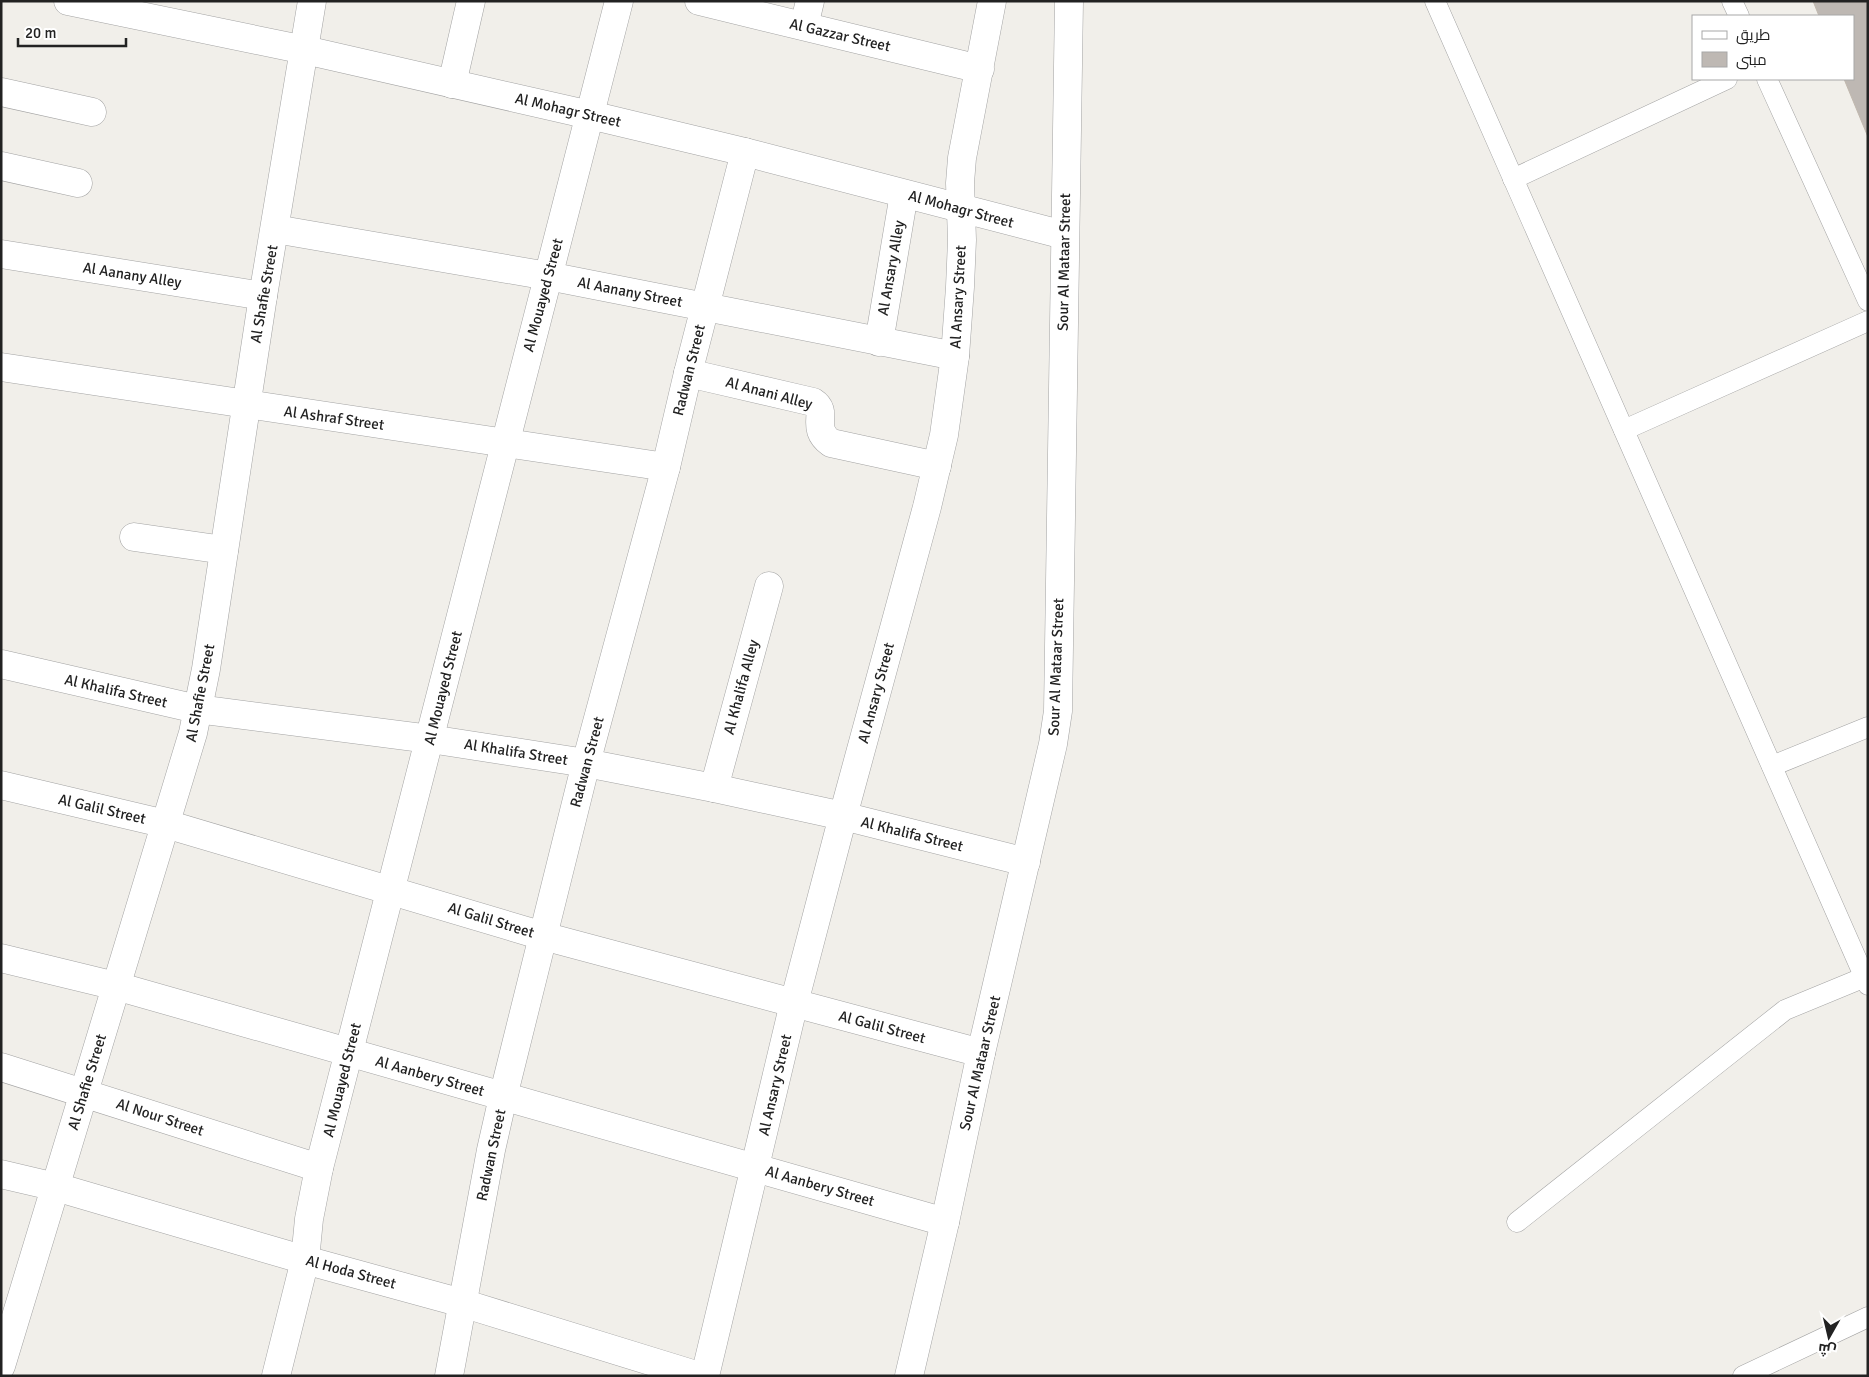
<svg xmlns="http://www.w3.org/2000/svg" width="1869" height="1377" viewBox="0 0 1869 1377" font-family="Signika,Cairo,sans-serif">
<rect width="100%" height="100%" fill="#f1efea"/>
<polygon fill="#beb8b3" stroke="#c1b8ae" points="1813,1 1868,1 1868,137 1844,79 1853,79 1853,16 1819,16"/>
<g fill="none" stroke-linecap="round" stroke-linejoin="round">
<g stroke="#a3a3a3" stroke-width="21">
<g id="lane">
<polyline points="1435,1 1868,985"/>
<polyline points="1732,1 1739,16"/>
<polyline points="1767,79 1868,301"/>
<polyline points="1513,179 1727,79"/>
<polyline points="1624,430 1868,321"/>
<polyline points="1772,766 1868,727"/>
<polyline points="1517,1222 1785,1010 1865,977"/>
<polyline points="1743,1376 1868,1317"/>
</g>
</g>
<g stroke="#a3a3a3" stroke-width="29">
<g id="street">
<polyline points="68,1 305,50 590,115 745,152 1064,235"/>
<polyline points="699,1 980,69"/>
<polyline points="804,26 810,1"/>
<polyline points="452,84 471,1"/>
<polyline points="1,92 92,112"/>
<polyline points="1,166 78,183"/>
<polyline points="275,229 548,276 955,356"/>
<polyline points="1,254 263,296"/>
<polyline points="879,342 904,194"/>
<polyline points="1,367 666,467"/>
<path d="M688,373L813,402C830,413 809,427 831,443L937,466"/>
<polyline points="134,537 224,550"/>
<polyline points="1,664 197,709 430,739 586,763 714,788 843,816 1026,862"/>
<polyline points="1,785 166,824 543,936 981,1053"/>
<polyline points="714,788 769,586"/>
<polyline points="1,958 116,986 945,1222"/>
<polyline points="1,1067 319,1168"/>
<polyline points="1,1174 56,1187 305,1260 462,1303 699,1376"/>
<polyline points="1,1366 193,733 206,669 263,296 312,1"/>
<polyline points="276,1376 305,1260 309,1219 319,1168 619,1"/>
<polyline points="449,1376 491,1150 503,1097 586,763 666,467 688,373 745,152"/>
<polyline points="705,1376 794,1003 843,816 927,507 944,435 955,356 960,287 962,240 960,183 962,158 992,1"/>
<polyline points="909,1376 945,1222 981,1053 1053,744 1058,711 1069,1"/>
</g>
</g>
<use href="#lane" stroke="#fff" stroke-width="20"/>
<use href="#street" stroke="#fff" stroke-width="28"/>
</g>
<g text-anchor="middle" stroke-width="4" stroke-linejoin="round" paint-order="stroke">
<g font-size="15" fill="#222" stroke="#fff">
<text transform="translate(840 35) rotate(13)" y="5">Al Gazzar Street</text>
<text transform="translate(568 110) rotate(13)" y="5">Al Mohagr Street</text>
<text transform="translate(961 209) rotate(15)" y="5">Al Mohagr Street</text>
<text transform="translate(1064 262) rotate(-89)" y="5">Sour Al Mataar Street</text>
<text transform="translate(891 268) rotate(-80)" y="5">Al Ansary Alley</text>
<text transform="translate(132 275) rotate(9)" y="5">Al Aanany Alley</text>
<text transform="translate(630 292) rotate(11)" y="5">Al Aanany Street</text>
<text transform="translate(264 294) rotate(-80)" y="5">Al Shafie Street</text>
<text transform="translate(543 295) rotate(-75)" y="5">Al Mouayed Street</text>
<text transform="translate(958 297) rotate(-87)" y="5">Al Ansary Street</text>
<text transform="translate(689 370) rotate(-76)" y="5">Radwan Street</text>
<text transform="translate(769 393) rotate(15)" y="5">Al Anani Alley</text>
<text transform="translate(334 418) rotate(8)" y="5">Al Ashraf Street</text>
<text transform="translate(1056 667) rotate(-88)" y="5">Sour Al Mataar Street</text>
<text transform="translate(741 687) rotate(-75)" y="5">Al Khalifa Alley</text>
<text transform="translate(443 688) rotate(-76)" y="5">Al Mouayed Street</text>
<text transform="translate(116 691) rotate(13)" y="5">Al Khalifa Street</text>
<text transform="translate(200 693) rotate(-79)" y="5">Al Shafie Street</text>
<text transform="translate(876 693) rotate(-75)" y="5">Al Ansary Street</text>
<text transform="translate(516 752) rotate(9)" y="5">Al Khalifa Street</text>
<text transform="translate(587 762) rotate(-75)" y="5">Radwan Street</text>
<text transform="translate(102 809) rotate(13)" y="5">Al Galil Street</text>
<text transform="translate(912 834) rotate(14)" y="5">Al Khalifa Street</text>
<text transform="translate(491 920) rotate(17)" y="5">Al Galil Street</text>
<text transform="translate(882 1027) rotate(15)" y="5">Al Galil Street</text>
<text transform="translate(980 1063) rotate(-77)" y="5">Sour Al Mataar Street</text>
<text transform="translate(430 1076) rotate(16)" y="5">Al Aanbery Street</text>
<text transform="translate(342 1080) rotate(-76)" y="5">Al Mouayed Street</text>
<text transform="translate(87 1082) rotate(-73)" y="5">Al Shafie Street</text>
<text transform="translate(775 1085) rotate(-77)" y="5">Al Ansary Street</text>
<text transform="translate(160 1117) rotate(18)" y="5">Al Nour Street</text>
<text transform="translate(491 1155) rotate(-78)" y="5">Radwan Street</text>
<text transform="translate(820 1186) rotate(16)" y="5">Al Aanbery Street</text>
<text transform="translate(351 1272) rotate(15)" y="5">Al Hoda Street</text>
</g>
</g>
<rect width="1869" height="1377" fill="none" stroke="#222222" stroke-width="5"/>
<rect x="1692" y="15" width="162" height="65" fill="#ffffff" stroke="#a7a7a7"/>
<rect x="1702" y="31" width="25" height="8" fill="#ffffff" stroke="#a7a7a7"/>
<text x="1736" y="40" font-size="15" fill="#222222">طريق</text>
<rect x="1702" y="52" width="25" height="15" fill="#beb8b3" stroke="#a7a7a7"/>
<text x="1736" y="65" font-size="15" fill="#222222">مبنى</text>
<g transform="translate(1829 1337) rotate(188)" stroke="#ffffff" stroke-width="4" paint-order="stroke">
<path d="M0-4L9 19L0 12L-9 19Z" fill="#222222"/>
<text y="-8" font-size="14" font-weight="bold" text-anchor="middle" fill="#222222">ش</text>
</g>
<path d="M18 38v8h108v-8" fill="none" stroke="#222222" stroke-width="2.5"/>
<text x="25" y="38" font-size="15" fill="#222222" stroke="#ffffff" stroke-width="4" paint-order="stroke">20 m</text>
</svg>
